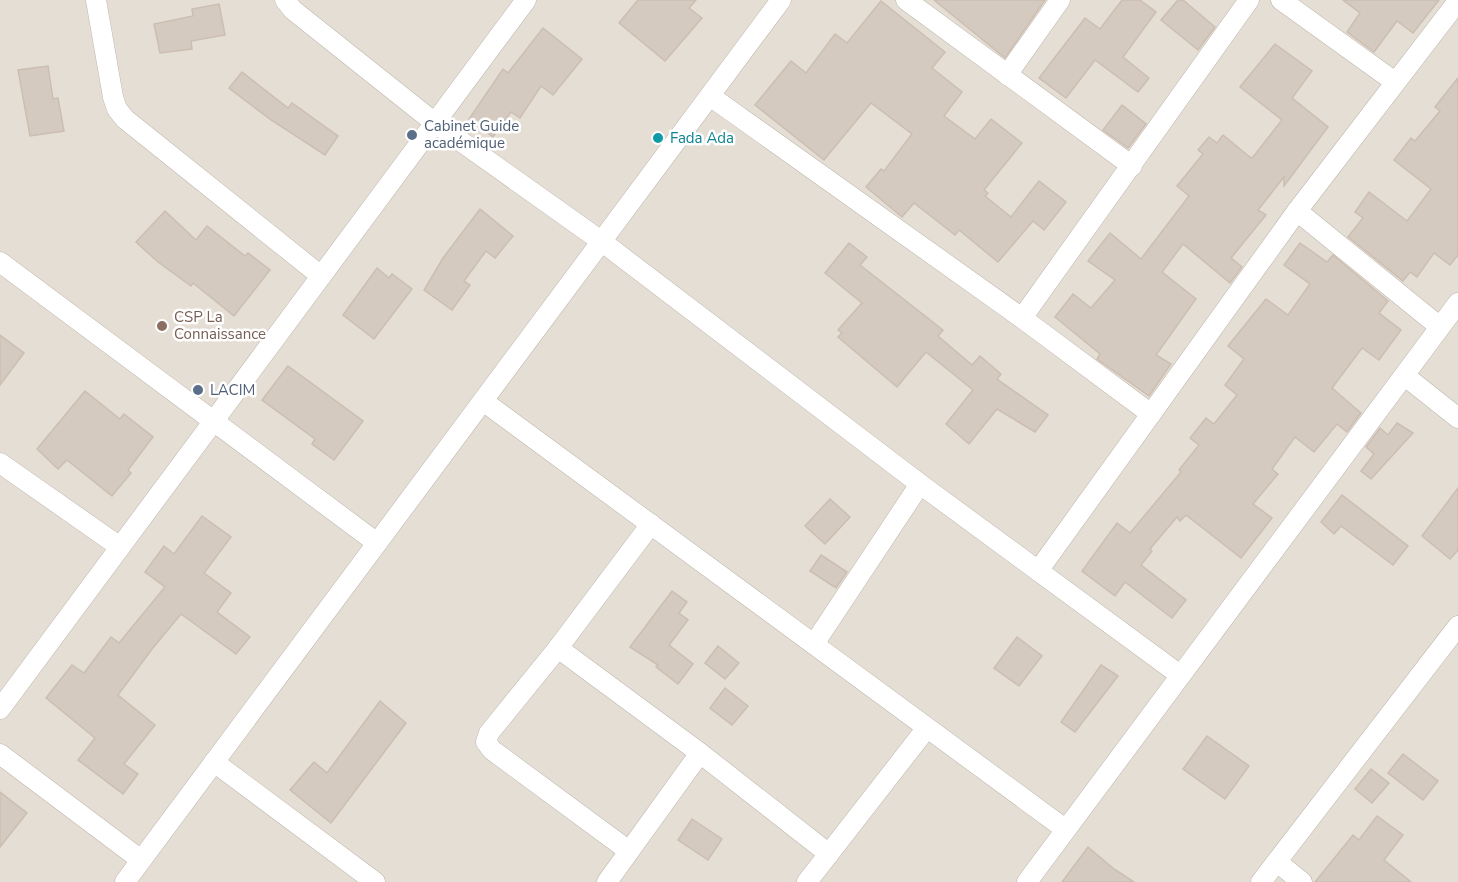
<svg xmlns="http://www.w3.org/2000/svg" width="1458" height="882" viewBox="0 0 1458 882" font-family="'Nunito Sans',sans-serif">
<rect width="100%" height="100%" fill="#f2ede6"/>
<rect fill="#e5ded5" x="0" y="0" width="1458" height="882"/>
<g fill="#d5cac0" stroke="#ccbeb1" stroke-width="1.5">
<polygon points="638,0 696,0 689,8 702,18 665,61 619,23"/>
<polygon points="934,0 1045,0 1005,58"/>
<polygon points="1122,0 1140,0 1156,12 1123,57 1149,78 1138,92 1095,60 1066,98 1039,78 1085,18 1100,29"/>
<polygon points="1178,0 1183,0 1215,27 1198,50 1161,20"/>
<polygon points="1343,0 1439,0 1413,33 1397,21 1374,52 1347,32 1360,13"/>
<polygon points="881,1 945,52 932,68 962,92 944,116 975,139 991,119 1022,143 984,190 988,193 985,196 1011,217 1039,181 1066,202 1044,230 1033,221 998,262 959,230 955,235 914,203 902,217 866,187 881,169 884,171 912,134 871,103 824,160 755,105 791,61 806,73 835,34 847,43"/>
<polygon points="219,4 225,35 191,41 192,49 160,53 154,24 193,16 192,9"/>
<polygon points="543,28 582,59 553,95 541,86 520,118 511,112 493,137 469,119 503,69 508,73"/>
<polygon points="1275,44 1312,71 1292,98 1328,127 1284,186 1284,177 1258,210 1266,215 1231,258 1242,267 1230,283 1183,244 1162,272 1196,299 1156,355 1171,364 1149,396 1097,359 1100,354 1055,317 1073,294 1091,308 1115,280 1088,261 1110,233 1141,259 1189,196 1177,186 1203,154 1198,150 1209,137 1217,143 1223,135 1251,158 1253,157 1282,120 1240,87"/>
<polygon points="48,66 53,99 58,98 64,131 30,136 18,70"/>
<polygon points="242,72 288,108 292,103 338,136 325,155 271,120 229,88"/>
<polygon points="1458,78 1458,255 1450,265 1434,253 1417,277 1410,272 1403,281 1348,237 1363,218 1355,212 1369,192 1407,221 1431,189 1394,160 1411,138 1415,141 1440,111 1435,107"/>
<polygon points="1122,105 1146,124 1128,148 1103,130"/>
<polygon points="480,209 513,236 495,258 486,251 464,281 470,285 452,310 424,290 443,258"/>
<polygon points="165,211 196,240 207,226 245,256 248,253 270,270 234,316 193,283 191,286 158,262 136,242"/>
<polygon points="849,243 867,257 860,265 943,330 938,336 972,365 980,356 1001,374 997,379 1048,415 1035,432 997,409 969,444 946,424 973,390 926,352 897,387 838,337 842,333 838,330 862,303 825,273"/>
<polygon points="1300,243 1327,262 1333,255 1388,301 1379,313 1401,330 1379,360 1362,348 1332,388 1361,413 1347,432 1337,424 1314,452 1295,437 1272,469 1278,474 1253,504 1272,518 1241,558 1186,515 1180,521 1177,517 1150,549 1152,551 1141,565 1186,600 1172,618 1125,582 1115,596 1082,571 1117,523 1130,533 1181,472 1179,470 1199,445 1190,438 1206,418 1214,424 1237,395 1225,385 1244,359 1228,346 1266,299 1288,315 1310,284 1284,265"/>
<polygon points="377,268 389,278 392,274 412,289 374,339 343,315"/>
<polygon points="0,335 24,353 0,385"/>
<polygon points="288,366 363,421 334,460 312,444 315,439 262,400"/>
<polygon points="85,391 120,419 124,414 153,437 128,470 131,473 112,496 67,460 58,469 37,449"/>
<polygon points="1397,423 1413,433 1371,479 1361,471 1374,454 1366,447 1380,428 1388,435"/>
<polygon points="1458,488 1458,550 1450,559 1422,536"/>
<polygon points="1342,495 1408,546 1393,565 1341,526 1334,534 1321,522"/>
<polygon points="830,499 850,517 825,544 805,526"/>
<polygon points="202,516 231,537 204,573 231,593 217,612 250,637 236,654 181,614 152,649 118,695 155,725 124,764 138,774 123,794 78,760 95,738 46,698 72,665 84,673 111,637 119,643 165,587 145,572 164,546 174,554"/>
<polygon points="821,555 847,572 836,588 810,571"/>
<polygon points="672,591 687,602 679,613 688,620 669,645 693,664 678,684 656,667 658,665 630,647"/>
<polygon points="1017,637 1042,656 1019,686 994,668"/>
<polygon points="718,646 739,663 725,679 705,663"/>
<polygon points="1101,665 1118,676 1075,732 1061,722"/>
<polygon points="725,688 748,706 732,725 710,708"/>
<polygon points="380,701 406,723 331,823 290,790 314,762 327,773"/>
<polygon points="1207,736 1249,766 1225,799 1183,769"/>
<polygon points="1403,754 1438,781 1423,800 1388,773"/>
<polygon points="1371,769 1389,783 1372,803 1355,789"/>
<polygon points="0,792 27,813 0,847"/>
<polygon points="1377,816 1403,835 1384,860 1411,882 1315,882 1353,835 1359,840"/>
<polygon points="692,819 722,839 708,860 678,840"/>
<polygon points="1088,847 1114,869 1134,882 1062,882"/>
</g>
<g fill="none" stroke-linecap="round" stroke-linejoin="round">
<g stroke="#bfb6ad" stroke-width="21">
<g id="street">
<polyline points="96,0 113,97 117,109 125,119 321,276"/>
<polyline points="285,0 293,10 435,123 601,241 920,484 1180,675"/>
<polyline points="906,0 1132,166"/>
<polyline points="1281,0 1395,82"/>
<polyline points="1007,75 1060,0"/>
<polyline points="710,96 1022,318 1151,414"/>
<polyline points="1297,211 1440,327"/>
<polyline points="0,262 377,543"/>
<polyline points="1022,318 1249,0"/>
<polyline points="1405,376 1458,418"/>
<polyline points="483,401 1065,829"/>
<polyline points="0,463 120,547"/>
<polyline points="1038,571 1297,211 1458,1"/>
<polyline points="814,644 920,484"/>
<polyline points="558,648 700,753 829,854"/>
<polyline points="0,709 526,0"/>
<polyline points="0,754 141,860"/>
<polyline points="214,762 375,882"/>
<polyline points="629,851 492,750 486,742 489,733 558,648 651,524"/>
<polyline points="1277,862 1302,882"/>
<polyline points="125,882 781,0"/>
<polyline points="607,882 700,753"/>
<polyline points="807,882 926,729"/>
<polyline points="1027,882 1458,303"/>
<polyline points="1261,882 1458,626"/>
</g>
</g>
<use href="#street" stroke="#fff" stroke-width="20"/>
</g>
<g fill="#5c6f8a" stroke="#fff" stroke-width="2">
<circle cx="412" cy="135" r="6"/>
<circle cx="198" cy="390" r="6"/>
</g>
<circle fill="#0f9aa8" stroke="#fff" stroke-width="2" cx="658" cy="138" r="6"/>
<circle fill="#8d6e63" stroke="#fff" stroke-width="2" cx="162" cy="326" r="6"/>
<g text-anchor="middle" stroke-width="5" stroke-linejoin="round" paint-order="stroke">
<g font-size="15" fill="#4e5e75" stroke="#fff" text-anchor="start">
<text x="424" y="131">Cabinet Guide<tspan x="424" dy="17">académique</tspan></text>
<text x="210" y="395">LACIM</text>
</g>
<g font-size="15" fill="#0d838f" stroke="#fff" text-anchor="start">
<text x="670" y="143">Fada Ada</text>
</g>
<g font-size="15" fill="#785e54" stroke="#fff" text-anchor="start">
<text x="174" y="322">CSP La<tspan x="174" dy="17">Connaissance</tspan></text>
</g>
</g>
</svg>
